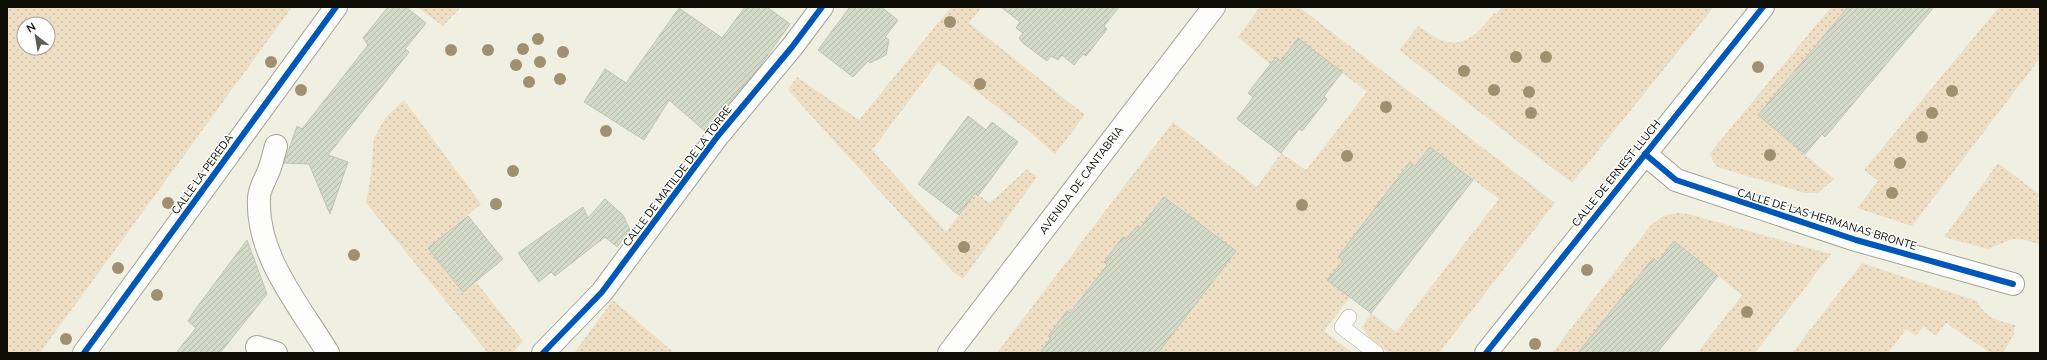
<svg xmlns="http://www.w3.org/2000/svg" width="2047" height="360" viewBox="0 0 2047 360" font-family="'Nunito Sans',sans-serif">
<defs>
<pattern id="grass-dots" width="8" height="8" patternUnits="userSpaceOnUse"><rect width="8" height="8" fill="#eedfc4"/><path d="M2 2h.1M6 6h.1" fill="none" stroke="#cbbea7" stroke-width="1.8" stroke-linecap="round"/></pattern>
<pattern id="building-hatch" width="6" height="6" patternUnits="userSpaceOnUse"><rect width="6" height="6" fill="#d3dac7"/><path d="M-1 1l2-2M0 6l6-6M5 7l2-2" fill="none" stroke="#b4baa9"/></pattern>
</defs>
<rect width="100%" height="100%" fill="#eff0e2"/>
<g fill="url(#grass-dots)" fill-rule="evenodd">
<path d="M7,7H292L40,353H7ZM24,24H48V48H24Z"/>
<polygon points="417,7 461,7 443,26"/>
<polygon points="951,7 982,7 969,23 1085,115 1055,154 1025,128 938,62 872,150 946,232 975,193 990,203 1027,169 1037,177 963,279 953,272 788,90 797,77 859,120"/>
<path d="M1260,7H1299L1555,203L1439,353H1389L1368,336L1362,327L1371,313L1396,332L1499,199L1430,147L1415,166L1410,162L1399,176L1404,181C1383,188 1379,206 1370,224L1365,221L1355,235L1354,246L1348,243L1338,256L1343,261L1328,280L1350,297L1324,331L1353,353H1158L1236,251L1164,197L1140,228L1136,226L1126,239L1123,237C1102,273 1077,306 1048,336L1051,338L1041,352L1042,353H997L1173,122L1257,187L1281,153L1306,170L1367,92L1298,39L1281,61L1276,57L1270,64L1238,37Z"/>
<path d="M1502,7H1714L1572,183L1399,50L1418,26C1452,52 1469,47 1494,13L1496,14Z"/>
<polygon points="1831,7 1848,7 1758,115 1834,179 1818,193 1805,193 1717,167 1711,157 1710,153"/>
<polygon points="1999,7 2040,7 2040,58 1912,226 1857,208 1878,181 1864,170"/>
<polygon points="404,100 481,204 428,248 463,291 476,282 523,341 513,353 488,353 366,203 370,181 374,138 386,117"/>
<polygon points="1998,163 2040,195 2036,199 2040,202 2040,244 2021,239 2012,239 1988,249 1944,237"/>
<polygon points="1677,213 1688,214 1831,254 1755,353 1697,353 1742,295 1674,241 1658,262 1653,258 1582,353 1552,353 1650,226 1663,216"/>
<path d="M1862,263L1977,301C1985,318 1999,321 2015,325L2014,334L2003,353H1991L1946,323L1936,336L1923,326L1916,336L1906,329L1888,353H1792Z"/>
<polygon points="613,300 674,353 574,353"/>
</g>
<g fill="url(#building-hatch)" stroke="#c0c2b8">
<polygon points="388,7 406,7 426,23 405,49 409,52 328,155 348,162 330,214 309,164 284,163 297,126 302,129 368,45 363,38"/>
<polygon points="745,7 767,7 790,24 760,66 705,131 669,100 644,140 584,102 605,69 626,83 679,8 722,38"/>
<polygon points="850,7 881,7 898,20 885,37 889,40 886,55 870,63 868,61 853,77 818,50"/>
<polygon points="1001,7 1119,7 1104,26 1107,29 1086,56 1083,54 1074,65 1062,55 1058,60 1051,56 1047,61 1023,43 1019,38 1023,33 1016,28 1020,22"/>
<polygon points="1848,7 1934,7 1825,137 1822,134 1805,154 1758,115"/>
<polygon points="1298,38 1342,72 1324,96 1327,99 1302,131 1299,129 1281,153 1237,119 1253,97 1248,93 1276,57 1281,61"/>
<polygon points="968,116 986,130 992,122 1018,142 978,196 975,193 959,215 918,184"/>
<polygon points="1430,147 1473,180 1371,313 1327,280 1343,261 1338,257 1410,162 1415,166"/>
<polygon points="1164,197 1236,251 1158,353 1040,353 1051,338 1048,336 1067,311 1070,313 1107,265 1104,262 1123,237 1126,239 1137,226 1140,228"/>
<polygon points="605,199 623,215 630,230 617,247 605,237 555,276 551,272 539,282 518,253 583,207 588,218"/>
<polygon points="468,216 503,259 463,292 428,248"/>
<polygon points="247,240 267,294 220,353 176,353 196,328 188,321 195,310"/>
<polygon points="1674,241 1718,276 1657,353 1578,353 1653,258 1658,262"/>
</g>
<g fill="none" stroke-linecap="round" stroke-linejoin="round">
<g stroke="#a3a499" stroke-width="16">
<polyline id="lane" points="1349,317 1342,327 1376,353"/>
</g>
<g stroke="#a3a499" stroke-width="24">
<g id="street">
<path d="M276,146C274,154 272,162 269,170C266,178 259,189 259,198C256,256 300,306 328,353"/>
<polyline points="1645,154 1676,180 1856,240 2013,284"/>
<polyline points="257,347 276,353"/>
<polyline points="84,353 336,7"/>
<polyline points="543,353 602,292 717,137 792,47 822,7"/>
<polyline points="1486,353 1763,7"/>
</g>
</g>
<g stroke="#a3a499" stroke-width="24">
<polyline id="secondary" points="949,353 1214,7"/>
</g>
<use href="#lane" stroke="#fdfdfb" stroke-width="15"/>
<use href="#street" stroke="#fdfdfb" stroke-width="22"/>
<use href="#secondary" stroke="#fdfdfb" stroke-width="22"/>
<g stroke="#fff" stroke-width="8">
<g id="cycleway">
<polyline points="1645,154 1676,180 1856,240 2013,284"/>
<polyline points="84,353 336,7"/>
<polyline points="543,353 602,292 717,137 792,47 822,7"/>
<polyline points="1486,353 1763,7"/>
</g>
</g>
<use href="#cycleway" stroke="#0057b8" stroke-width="6"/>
</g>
<g fill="#a19070">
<circle cx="950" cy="22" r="6"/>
<circle cx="538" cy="39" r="6"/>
<circle cx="523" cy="49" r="6"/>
<circle cx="451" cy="50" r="6"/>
<circle cx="488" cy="50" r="6"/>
<circle cx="563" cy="52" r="6"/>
<circle cx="1516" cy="57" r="6"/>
<circle cx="1546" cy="57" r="6"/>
<circle cx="271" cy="62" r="6"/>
<circle cx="540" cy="62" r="6"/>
<circle cx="516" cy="65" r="6"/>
<circle cx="1758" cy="67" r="6"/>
<circle cx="1464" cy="71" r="6"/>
<circle cx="560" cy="79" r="6"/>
<circle cx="529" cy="82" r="6"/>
<circle cx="980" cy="84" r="6"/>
<circle cx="301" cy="90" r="6"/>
<circle cx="1494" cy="90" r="6"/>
<circle cx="1952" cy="91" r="6"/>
<circle cx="1529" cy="92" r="6"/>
<circle cx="1386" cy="107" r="6"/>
<circle cx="1531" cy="113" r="6"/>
<circle cx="1932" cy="113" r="6"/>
<circle cx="606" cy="131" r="6"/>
<circle cx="1922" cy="137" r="6"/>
<circle cx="1770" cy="155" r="6"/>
<circle cx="1347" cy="156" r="6"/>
<circle cx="1900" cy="163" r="6"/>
<circle cx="513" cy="171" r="6"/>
<circle cx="1892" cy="193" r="6"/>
<circle cx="168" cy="203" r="6"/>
<circle cx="496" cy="204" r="6"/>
<circle cx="1302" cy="205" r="6"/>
<circle cx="964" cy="247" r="6"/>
<circle cx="354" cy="255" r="6"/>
<circle cx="118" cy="268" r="6"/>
<circle cx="1587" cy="270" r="6"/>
<circle cx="157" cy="295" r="6"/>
<circle cx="1747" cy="312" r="6"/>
<circle cx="66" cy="339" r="6"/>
<circle cx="1535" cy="344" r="6"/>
</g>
<g text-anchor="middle" stroke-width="3" stroke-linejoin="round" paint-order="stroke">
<g font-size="11" fill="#0e0e06" stroke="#fff">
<text transform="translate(1616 173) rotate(-51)" y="4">CALLE DE ERNEST LLUCH</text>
<text transform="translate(202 174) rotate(-54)" y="4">CALLE LA PEREDA</text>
<text transform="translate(677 176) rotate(-53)" y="4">CALLE DE MATILDE DE LA TORRE</text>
<text transform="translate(1081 180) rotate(-53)" y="4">AVENIDA DE CANTABRIA</text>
<text transform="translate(1827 219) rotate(17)" y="4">CALLE DE LAS HERMANAS BRONTE</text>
</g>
</g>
<rect width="2047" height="360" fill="none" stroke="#0e0e06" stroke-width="16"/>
<g transform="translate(36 36) rotate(329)"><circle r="19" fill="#ffffff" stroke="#9f9f9b"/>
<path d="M0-3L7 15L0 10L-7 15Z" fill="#5d5d53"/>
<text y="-6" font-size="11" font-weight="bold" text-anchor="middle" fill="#0e0e06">N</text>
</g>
</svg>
